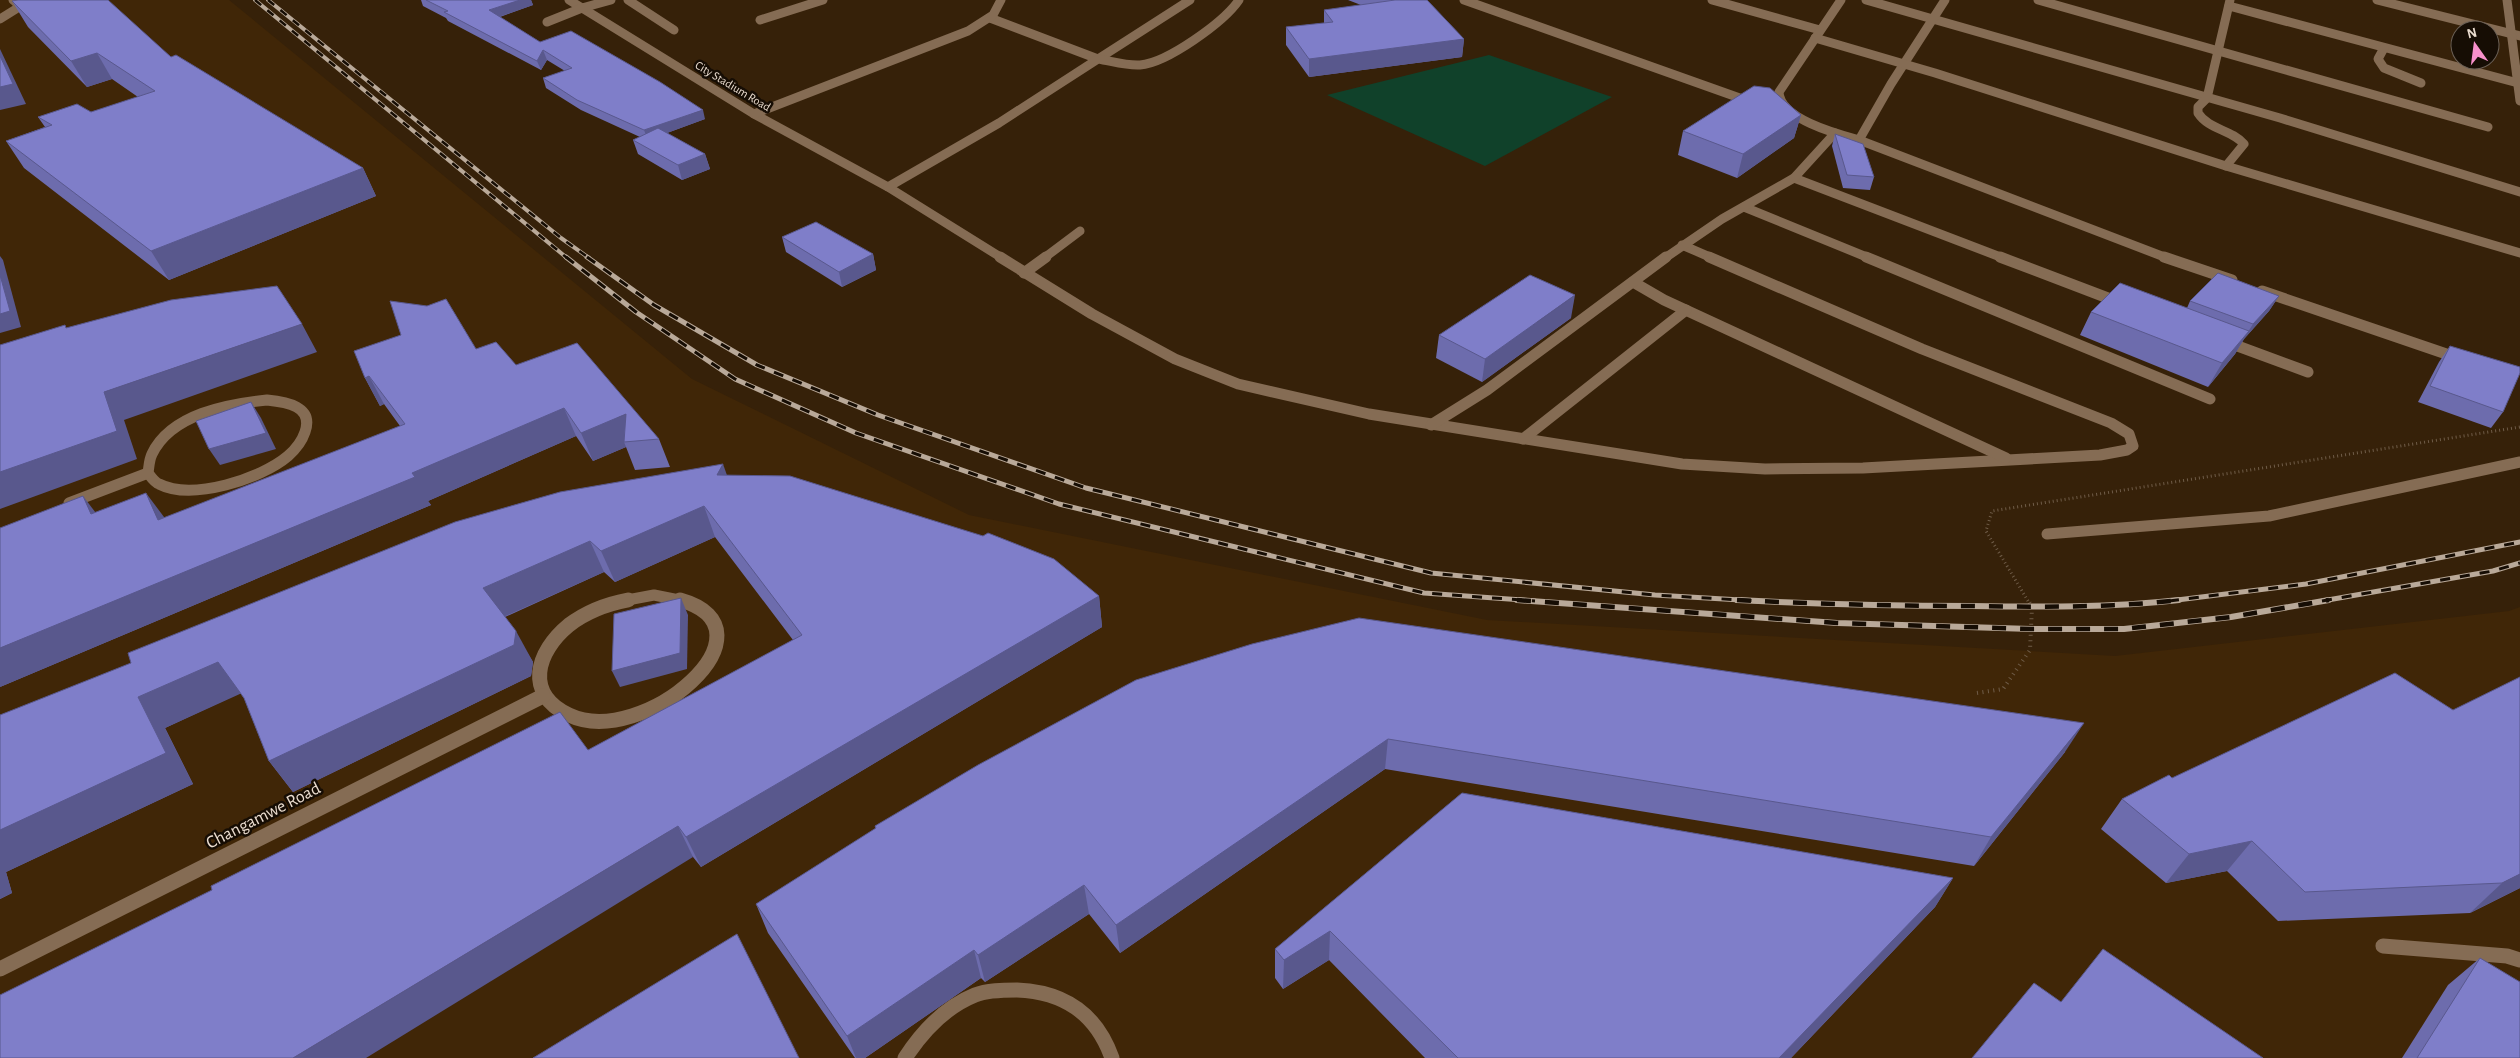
<svg xmlns="http://www.w3.org/2000/svg" width="2520" height="1058" viewBox="0 0 2520 1058" font-family="'Alegreya Sans',sans-serif">
<rect width="100%" height="100%" fill="#362109"/>
<polygon fill="#402607" points="0,0 229,0 692,379 969,515 1487,620 2115,656 2509,611 2520,607 2520,1058 0,1058"/>
<polygon fill="#10412a" points="1489,55 1612,97 1485,166 1327,95"/>
<g fill="none" stroke-linecap="round" stroke-linejoin="round">
<polyline stroke="#6f5c48" stroke-width="3" stroke-dasharray="1 3" stroke-linecap="butt" points="2028,601 1986,531 1992,511 2520,427"/>
<polyline stroke="#6f5c48" stroke-width="4" stroke-dasharray="1 4.5" stroke-linecap="butt" points="1977,693 2003,689 2030,650 2032,607 2028,600"/>
<g stroke="#856c54" stroke-width="9">
<polyline points="569,0 754,114 888,187 1002,258"/>
<polyline points="628,0 674,30"/>
<polyline points="1464,0 1751,102"/>
<polyline points="1712,0 1820,30"/>
<path d="M1841,0L1779,92C1780,119 1837,134 1859,140"/>
<polyline points="1866,0 2280,118 2520,192"/>
<polyline points="1945,0 1891,84 1859,140 2167,258"/>
<polyline points="2038,0 2488,127"/>
<polyline points="2377,0 2520,36"/>
<polyline points="2507,0 2520,101"/>
<polyline points="2229,6 2518,83"/>
<polyline points="990,18 1098,59 1190,0"/>
<polyline points="0,19 16,9 18,4 13,0"/>
<polyline points="760,20 823,0"/>
<polyline points="547,22 582,8 611,0"/>
<polyline points="1815,38 1935,73 2226,166 2520,253"/>
<polyline points="2384,48 2378,59 2384,68 2421,83"/>
<polyline points="754,114 968,31 993,15 1001,0"/>
<path d="M2226,166L2244,144C2231,129 2209,130 2198,113V107L2207,98L2230,0"/>
<polyline points="1794,178 2003,258"/>
<path d="M888,187L999,123L1098,59C1111,61 1127,66 1140,65C1167,63 1224,22 1239,0"/>
<polyline points="1744,207 1869,258"/>
<polyline points="1682,245 1712,258"/>
<polyline points="1044,258 1080,231"/>
<polyline points="1665,258 1722,219 1794,178 1835,133"/>
</g>
<g stroke="#856c54" stroke-width="11">
<polyline points="1000,257 1092,314 1175,359 1238,384 1369,414 1682,464 1765,469 1863,468 2100,455 2127,450 2133,446 2129,434 2111,423 1922,349 1709,257"/>
<polyline points="1866,257 2210,399"/>
<polyline points="2000,257 2121,303"/>
<polyline points="2164,257 2232,280"/>
<polyline points="1024,273 1046,257"/>
<polyline points="1633,282 1664,300 2006,458"/>
<polyline points="2262,291 2461,359"/>
<polyline points="2224,341 2308,372"/>
<path d="M267,400C286,402 314,406 305,432C302,441 296,449 288,456C261,479 192,501 159,484C154,482 151,477 148,473C149,467 149,460 152,454C171,414 228,404 267,400Z"/>
<polyline points="1431,425 1487,390 1666,257"/>
<polyline points="1523,439 1686,310"/>
<polyline points="69,503 148,473"/>
<polyline points="2047,534 2269,516 2520,462"/>
<polyline points="622,601 654,595 684,601"/>
</g>
<g stroke="#856c54" stroke-width="15">
<path d="M628,600C607,604 586,612 569,625C536,652 524,694 569,715C643,750 784,629 680,600"/>
<polyline points="2383,946 2507,956 2520,960"/>
<polyline points="0,969 543,696"/>
<path d="M905,1058C922,1032 945,1007 975,995C987,990 1003,990 1017,990C1064,992 1096,1013 1112,1058"/>
</g>
<g stroke="#b9a999" stroke-width="4">
<g id="rail-far2">
<polyline points="255,0 567,258"/>
<polyline points="268,0 561,238 589,258"/>
</g>
</g>
<g stroke="#b9a999" stroke-width="5">
<g id="rail-far1">
<polyline points="566,257 636,312 735,379 856,433 1059,504 1424,593 1535,601"/>
<polyline points="587,257 654,305 757,365 878,415 1086,488 1431,573 1655,595 1758,601"/>
<polyline points="2169,601 2306,584 2520,542"/>
<polyline points="2322,601 2493,571 2520,563"/>
</g>
</g>
<g stroke="#b9a999" stroke-width="6">
<g id="rail">
<polyline points="1517,600 1837,623 2031,629 2124,629 2231,617 2329,600"/>
<path d="M1737,600C1815,604 1893,606 1971,606C2041,607 2110,608 2179,600"/>
</g>
</g>
<use href="#rail-far2" stroke="#160d04" stroke-width="2.5" stroke-dasharray="8" stroke-linecap="butt"/>
<use href="#rail-far1" stroke="#160d04" stroke-width="3" stroke-dasharray="10" stroke-linecap="butt"/>
<use href="#rail" stroke="#160d04" stroke-width="4.5" stroke-dasharray="14" stroke-linecap="butt"/>
</g>
<g fill="#6d6cad">
<polygon points="421,0 531,0 533,5 500,17 540,42 705,119 667,133 705,154 710,169 682,180 638,154 633,140 640,137 581,110 546,88 543,78 565,71 547,60 541,70 448,21 446,18 423,6"/>
<polygon points="1348,0 1427,0 1464,39 1462,57 1309,77 1286,45 1286,27 1324,23 1324,10 1361,5"/>
<polygon points="12,1 171,57 363,168 376,196 169,280 24,168 6,141 45,127 38,117 91,112 138,97 112,79 87,87 28,27"/>
<polygon points="1801,115 1794,138 1737,178 1678,155 1683,131"/>
<polygon points="1835,134 1874,177 1870,190 1843,188 1832,146"/>
<polygon points="782,237 873,254 876,270 842,287 786,252"/>
<polygon points="2279,296 2269,311 2244,339 2235,354 2208,387 2080,335 2091,312 2187,308 2190,301"/>
<polygon points="1571,318 1482,382 1436,358 1439,335"/>
<polygon points="2450,346 2503,412 2491,428 2418,402 2439,362"/>
<polygon points="476,349 516,365 659,439 670,467 635,470 626,447 593,461 576,436 428,501 431,505 0,687 95,512 164,518 400,426 384,404 380,406 365,378"/>
<polygon points="727,475 1099,596 1102,627 701,867 693,857 588,750 793,640 715,537 615,582 604,572 505,617 533,662 531,676 293,792 269,761 244,698 240,693 165,728 193,784 6,872 12,893 0,899 0,715"/>
<polygon points="1136,680 2065,752 1974,866 1385,769 1120,953 1089,914 985,982 981,978 865,1058 855,1058 768,933 756,904 875,829 875,826"/>
<polygon points="2172,778 2520,888 2470,913 2278,921 2227,871 2166,883 2101,829 2122,799"/>
<polygon points="1462,793 1953,878 1935,907 1791,1058 1425,1058 1329,960 1283,989 1275,978 1275,949"/>
<polygon points="2480,958 2520,1058 2402,1058 2448,985"/>
</g>
<g fill="#59588d">
<polygon points="520,0 531,0 533,5 493,19 489,10"/>
<polygon points="1464,39 1462,57 1309,77 1309,59"/>
<polygon points="0,49 26,104 0,110"/>
<polygon points="543,50 547,60 541,70 537,61"/>
<polygon points="97,53 112,79 87,87 71,61"/>
<polygon points="703,110 705,119 648,140 644,130"/>
<polygon points="1801,115 1794,138 1737,178 1743,154"/>
<polygon points="705,154 710,169 682,180 678,165"/>
<polygon points="363,168 376,196 169,280 151,251"/>
<polygon points="873,254 876,270 842,287 839,272"/>
<polygon points="0,256 3,260 21,327 0,333"/>
<polygon points="1575,295 1571,318 1482,382 1485,359"/>
<polygon points="2279,296 2269,311 2244,339 2235,354 2208,387 2222,363 2248,332 2253,324"/>
<polygon points="302,324 317,352 124,420 137,459 0,509 0,472 104,392"/>
<polygon points="369,376 384,404 380,406 365,378"/>
<polygon points="251,402 261,418 276,449 220,465 209,449"/>
<polygon points="564,408 576,436 428,501 431,505 0,687 0,648"/>
<polygon points="626,414 624,442 626,447 593,461 581,433"/>
<polygon points="723,464 734,495 717,475"/>
<polygon points="146,493 167,521 158,520"/>
<polygon points="83,496 105,525 91,514"/>
<polygon points="704,506 715,537 615,582 601,551"/>
<polygon points="590,541 604,572 499,619 483,588"/>
<polygon points="1099,596 1102,627 701,867 686,837"/>
<polygon points="681,598 688,615 687,669 620,687 612,671"/>
<polygon points="516,631 533,662 531,676 293,792 269,761"/>
<polygon points="218,662 242,693 165,728 193,784 6,872 12,893 0,899 0,830 138,697"/>
<polygon points="2084,723 2065,752 1974,866 1991,837"/>
<polygon points="1388,739 1385,769 1120,953 1116,925"/>
<polygon points="678,826 693,857 366,1058 293,1058"/>
<polygon points="2252,841 2227,871 2166,883 2189,854"/>
<polygon points="2520,874 2520,888 2470,913 2502,883"/>
<polygon points="1953,878 1935,907 1791,1058 1779,1058"/>
<polygon points="1084,885 1089,914 985,982 978,955"/>
<polygon points="1330,931 1329,960 1283,989 1284,960"/>
<polygon points="974,950 981,978 865,1058 856,1058 847,1036"/>
</g>
<g fill="#7f7ec9" stroke="#59588d">
<polygon points="18,0 108,0 171,57 176,55 363,168 151,251 6,141 52,125 38,117 77,104 91,112 155,91 97,53 71,61 12,1"/>
<polygon points="426,0 520,0 489,10 540,42 571,31 660,82 703,110 644,130 577,100 543,78 572,68 543,50 537,61 444,12 448,11"/>
<polygon points="1395,0 1427,0 1464,39 1309,59 1286,27 1333,22 1324,10"/>
<polygon points="0,56 13,84 0,87"/>
<polygon points="1754,86 1770,88 1801,115 1743,154 1683,131"/>
<polygon points="658,128 705,154 678,165 633,140"/>
<polygon points="1835,134 1863,144 1874,177 1847,175"/>
<polygon points="816,222 873,254 839,272 782,237"/>
<polygon points="2218,273 2279,296 2253,324 2190,301"/>
<polygon points="0,275 10,311 0,314"/>
<polygon points="1530,275 1575,295 1485,359 1439,335"/>
<polygon points="2120,283 2249,331 2222,363 2091,312"/>
<polygon points="277,286 302,324 104,392 117,431 0,472 0,345 65,325 66,328 171,300"/>
<polygon points="446,299 476,349 496,342 516,365 577,343 659,439 624,442 626,414 581,433 564,408 412,473 415,477 0,648 0,528 83,496 91,514 146,493 158,520 405,424 369,376 365,378 354,351 401,335 390,301 427,306"/>
<polygon points="2450,346 2520,367 2520,373 2503,412 2430,386"/>
<polygon points="251,402 266,433 209,449 196,421"/>
<polygon points="723,464 717,475 790,476 983,536 988,533 1054,559 1099,596 686,837 678,826 293,1058 0,1058 0,995 212,890 211,886 560,712 588,750 802,635 704,506 601,551 590,541 483,588 516,631 514,645 269,761 244,698 218,662 138,697 166,753 0,830 0,715 131,663 128,653 455,522 560,492"/>
<polygon points="681,598 680,653 612,671 614,614"/>
<polygon points="1359,618 2084,723 1991,837 1388,739 1116,925 1084,885 978,955 974,950 847,1036 756,904 876,828 875,826 978,765 1136,680 1252,644"/>
<polygon points="2395,673 2453,710 2520,677 2520,874 2502,883 2305,892 2252,841 2189,854 2122,799 2169,775 2172,778"/>
<polygon points="1462,793 1953,878 1779,1058 1458,1058 1330,931 1284,960 1275,949"/>
<polygon points="737,934 799,1058 533,1058"/>
<polygon points="2103,949 2263,1058 1972,1058 2034,983 2061,1002"/>
<polygon points="2480,958 2520,982 2520,1058 2417,1058"/>
</g>
<g text-anchor="middle" stroke-width="5" stroke-linejoin="round" paint-order="stroke">
<g font-size="12" fill="#ebddd0" stroke="#160d04">
<text transform="translate(733 86) rotate(31)" y="4">City Stadium Road</text>
</g>
<g font-size="18" fill="#ebddd0" stroke="#160d04">
<text transform="translate(263 815) rotate(-27)" y="6">Changamwe Road</text>
</g>
</g>
<g transform="translate(2475 45) rotate(346)"><circle r="24" fill="#160d04" stroke="#6b6056"/>
<path d="M0-4L9 19L0 12L-9 19Z" fill="#f890cb"/>
<text y="-8" font-size="14" font-weight="bold" text-anchor="middle" fill="#ebddd0">N</text>
</g>
</svg>
